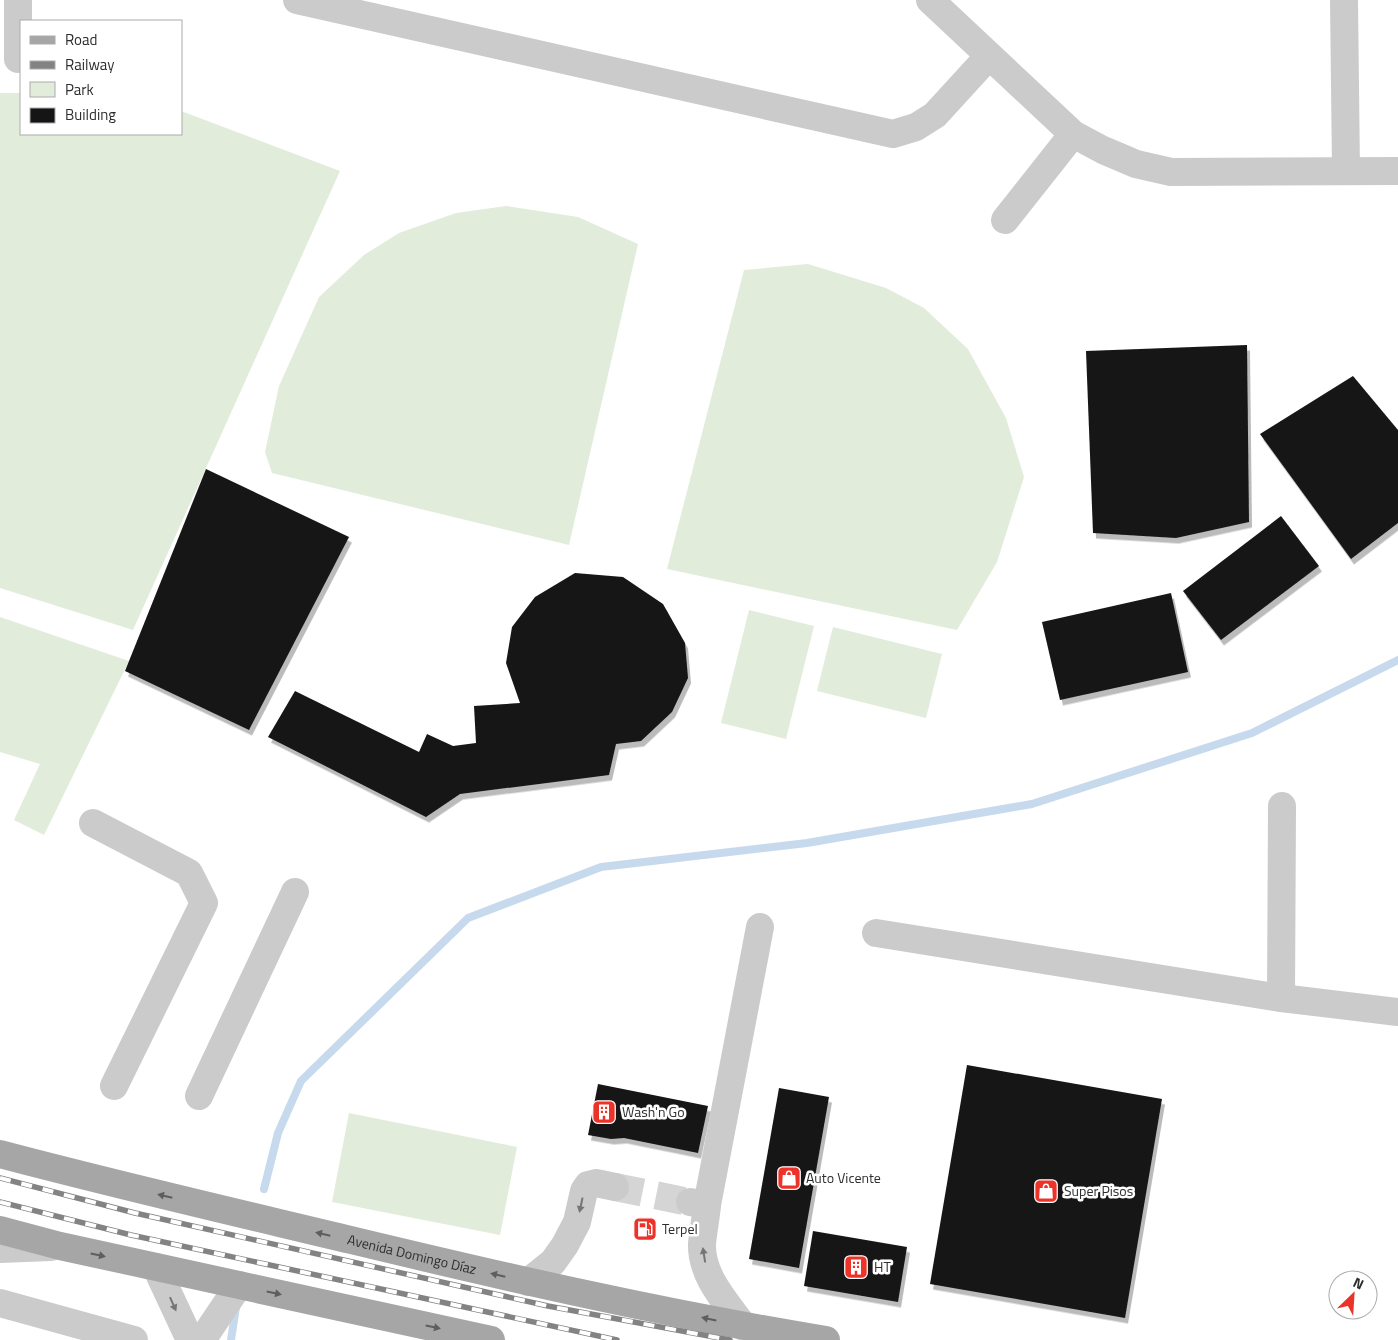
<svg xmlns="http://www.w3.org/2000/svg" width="1398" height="1340" viewBox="0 0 1398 1340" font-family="'Titillium Web',sans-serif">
<defs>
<filter id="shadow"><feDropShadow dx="3" dy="5.5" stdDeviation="0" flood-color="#0004"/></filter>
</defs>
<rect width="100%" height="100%" fill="#fff"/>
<g fill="#e2ecdb">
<polygon points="0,93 21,93 21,134 181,134 181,111 340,171 133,630 0,588"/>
<polygon points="506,206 578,217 638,244 569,545 272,473 265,452 279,386 319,297 364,255 399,233 456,213"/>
<polygon points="808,264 886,288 924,308 968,349 1006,418 1024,477 997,562 957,630 667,569 744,270"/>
<polygon points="749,610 814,626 786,739 721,723"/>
<polygon points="0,617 129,661 44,835 14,820 40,764 0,752"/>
<polygon points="833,627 942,654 926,718 817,691"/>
<polygon points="349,1113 517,1147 500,1235 332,1202"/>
</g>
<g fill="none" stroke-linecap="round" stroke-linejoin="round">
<g stroke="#c7daed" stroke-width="8">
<polyline points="264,1189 278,1133 301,1081 468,918 601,867 807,843 1032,804 1252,733 1398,660"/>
<polyline points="231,1340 236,1307"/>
</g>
</g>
<g fill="#151515" filter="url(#shadow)">
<polygon points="1247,345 1249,522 1176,538 1093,533 1086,351"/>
<polygon points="1353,376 1398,430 1398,523 1351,559 1260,434"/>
<polygon points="206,469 349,537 249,730 125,671"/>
<polygon points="1281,516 1319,566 1221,640 1183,591"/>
<polygon points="575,573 623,577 663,604 685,643 688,678 672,712 641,741 616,744 609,775 460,794 426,817 268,737 295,691 419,752 427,734 453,746 476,743 474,706 520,703 506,663 512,627 535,597"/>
<polygon points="1171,593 1188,672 1060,700 1042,622"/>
<polygon points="967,1065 1162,1099 1125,1318 930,1284"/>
<polygon points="598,1084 708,1106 698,1153 624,1138 611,1139 588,1135"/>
<polygon points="779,1088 829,1097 799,1268 749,1259"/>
<polygon points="813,1231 907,1247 898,1302 804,1286"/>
</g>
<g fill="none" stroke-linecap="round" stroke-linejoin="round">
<polyline stroke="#d5d5d5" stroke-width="28" stroke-dasharray="28 14" stroke-linecap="butt" points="615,1187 689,1202"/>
<g stroke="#cbcbcb" stroke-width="28">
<polyline points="297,0 893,134 916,127 935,115 989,56"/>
<polyline points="930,0 1073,134 1103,150 1136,164 1171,172 1398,171"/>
<polyline points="1344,0 1346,171"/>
<polyline points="18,59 18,0"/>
<polyline points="1005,220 1073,134"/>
<polyline points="93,823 189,873 204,903 114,1086"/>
<polyline points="876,933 1281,998 1398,1012"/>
<polyline points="1281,998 1282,806"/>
<polyline points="199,1096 295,892"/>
<path d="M690,1202L707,1205C706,1218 703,1231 702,1244C701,1276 726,1302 744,1327"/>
<polyline points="707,1205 760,927"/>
<polyline points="0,1249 51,1247"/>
<polyline points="156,1267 190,1340"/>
<polyline points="528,1282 553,1262 565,1245 577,1222 584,1191 588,1185 596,1183 615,1187"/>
<polyline points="0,1303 134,1340"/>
<polyline points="202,1340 239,1285"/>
</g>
<g stroke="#a6a6a6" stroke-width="28">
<path id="s1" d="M0,1154C117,1185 234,1212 351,1240C509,1278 666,1314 826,1340"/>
<polyline points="0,1230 60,1246 491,1340"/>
</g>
<g stroke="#838383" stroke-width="5.5">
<g id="rail">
<polyline points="0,1178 135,1213 548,1306 730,1340"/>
<polyline points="0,1202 131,1235 617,1340"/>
</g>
</g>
<use href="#rail" stroke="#fff" stroke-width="4" stroke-dasharray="11" stroke-linecap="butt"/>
</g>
<defs><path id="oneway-solid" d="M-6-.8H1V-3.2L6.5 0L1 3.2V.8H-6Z" transform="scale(1.25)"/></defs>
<g fill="#5e5e5e">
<use href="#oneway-solid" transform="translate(165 1196) rotate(-167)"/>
<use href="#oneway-solid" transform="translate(323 1234) rotate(-167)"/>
<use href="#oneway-solid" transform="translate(98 1255) rotate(12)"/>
<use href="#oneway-solid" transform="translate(498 1275) rotate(-167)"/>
<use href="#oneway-solid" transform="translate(274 1293) rotate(12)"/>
<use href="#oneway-solid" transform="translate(709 1319) rotate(-168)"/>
<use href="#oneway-solid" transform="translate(433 1327) rotate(12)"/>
</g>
<g fill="#757575">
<use href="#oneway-solid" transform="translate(581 1205) rotate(102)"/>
<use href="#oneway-solid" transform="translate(704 1255) rotate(-99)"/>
<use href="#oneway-solid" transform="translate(173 1304) rotate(66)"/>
</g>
<defs>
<g id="building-square" transform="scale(1.25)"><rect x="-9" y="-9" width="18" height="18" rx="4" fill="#ec332a" stroke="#fff"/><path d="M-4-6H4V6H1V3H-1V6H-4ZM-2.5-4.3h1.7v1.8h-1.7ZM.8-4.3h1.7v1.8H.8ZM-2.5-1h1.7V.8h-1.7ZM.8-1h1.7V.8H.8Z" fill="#fff"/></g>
<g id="shop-square" transform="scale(1.25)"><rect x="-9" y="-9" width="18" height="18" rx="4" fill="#ec332a" stroke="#fff"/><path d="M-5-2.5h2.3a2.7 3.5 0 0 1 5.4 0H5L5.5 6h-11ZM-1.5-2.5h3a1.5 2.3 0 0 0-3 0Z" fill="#fff"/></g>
<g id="fuel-square" transform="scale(1.25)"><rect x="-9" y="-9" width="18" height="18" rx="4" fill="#ec332a" stroke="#fff"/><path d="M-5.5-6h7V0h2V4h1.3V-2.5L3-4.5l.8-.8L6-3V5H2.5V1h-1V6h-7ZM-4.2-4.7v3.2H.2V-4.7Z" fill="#fff"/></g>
</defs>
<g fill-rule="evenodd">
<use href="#building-square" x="604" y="1112"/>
<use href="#shop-square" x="789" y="1178"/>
<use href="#shop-square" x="1046" y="1191"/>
<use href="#fuel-square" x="645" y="1229"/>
<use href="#building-square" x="856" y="1267"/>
</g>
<g text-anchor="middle" stroke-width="5" stroke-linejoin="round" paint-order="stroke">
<g font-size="14" fill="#2e2e2e" stroke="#fff" text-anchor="start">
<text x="622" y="1117">Wash'n Go</text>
<text x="806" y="1183">Auto Vicente</text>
<text x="1064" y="1196">Super Pisos</text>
<text x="662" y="1234">Terpel</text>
<text x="874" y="1272">HT</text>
</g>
<g font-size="14" fill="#2e2e2e" stroke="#fff">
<text dy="5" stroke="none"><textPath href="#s1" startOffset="424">Avenida Domingo Díaz</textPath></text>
</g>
</g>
<rect x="20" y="20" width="162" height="115" fill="#ffffff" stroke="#ababab"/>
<rect x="30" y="36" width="25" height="8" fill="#a6a6a6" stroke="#ababab"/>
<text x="65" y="45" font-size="15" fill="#2e2e2e">Road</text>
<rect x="30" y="61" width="25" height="8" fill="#838383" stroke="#ababab"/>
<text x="65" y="70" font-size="15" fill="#2e2e2e">Railway</text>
<rect x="30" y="82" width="25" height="15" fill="#e2ecdb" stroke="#ababab"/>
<text x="65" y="95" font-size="15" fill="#2e2e2e">Park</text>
<rect x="30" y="108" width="25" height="15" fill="#151515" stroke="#ababab"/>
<text x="65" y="120" font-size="15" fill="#2e2e2e">Building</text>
<g transform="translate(1353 1295) rotate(25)"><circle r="24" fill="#ffffff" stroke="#ababab"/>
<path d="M0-4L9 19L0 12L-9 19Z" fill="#ec332a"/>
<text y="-8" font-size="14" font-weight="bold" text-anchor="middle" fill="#2e2e2e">N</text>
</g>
</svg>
